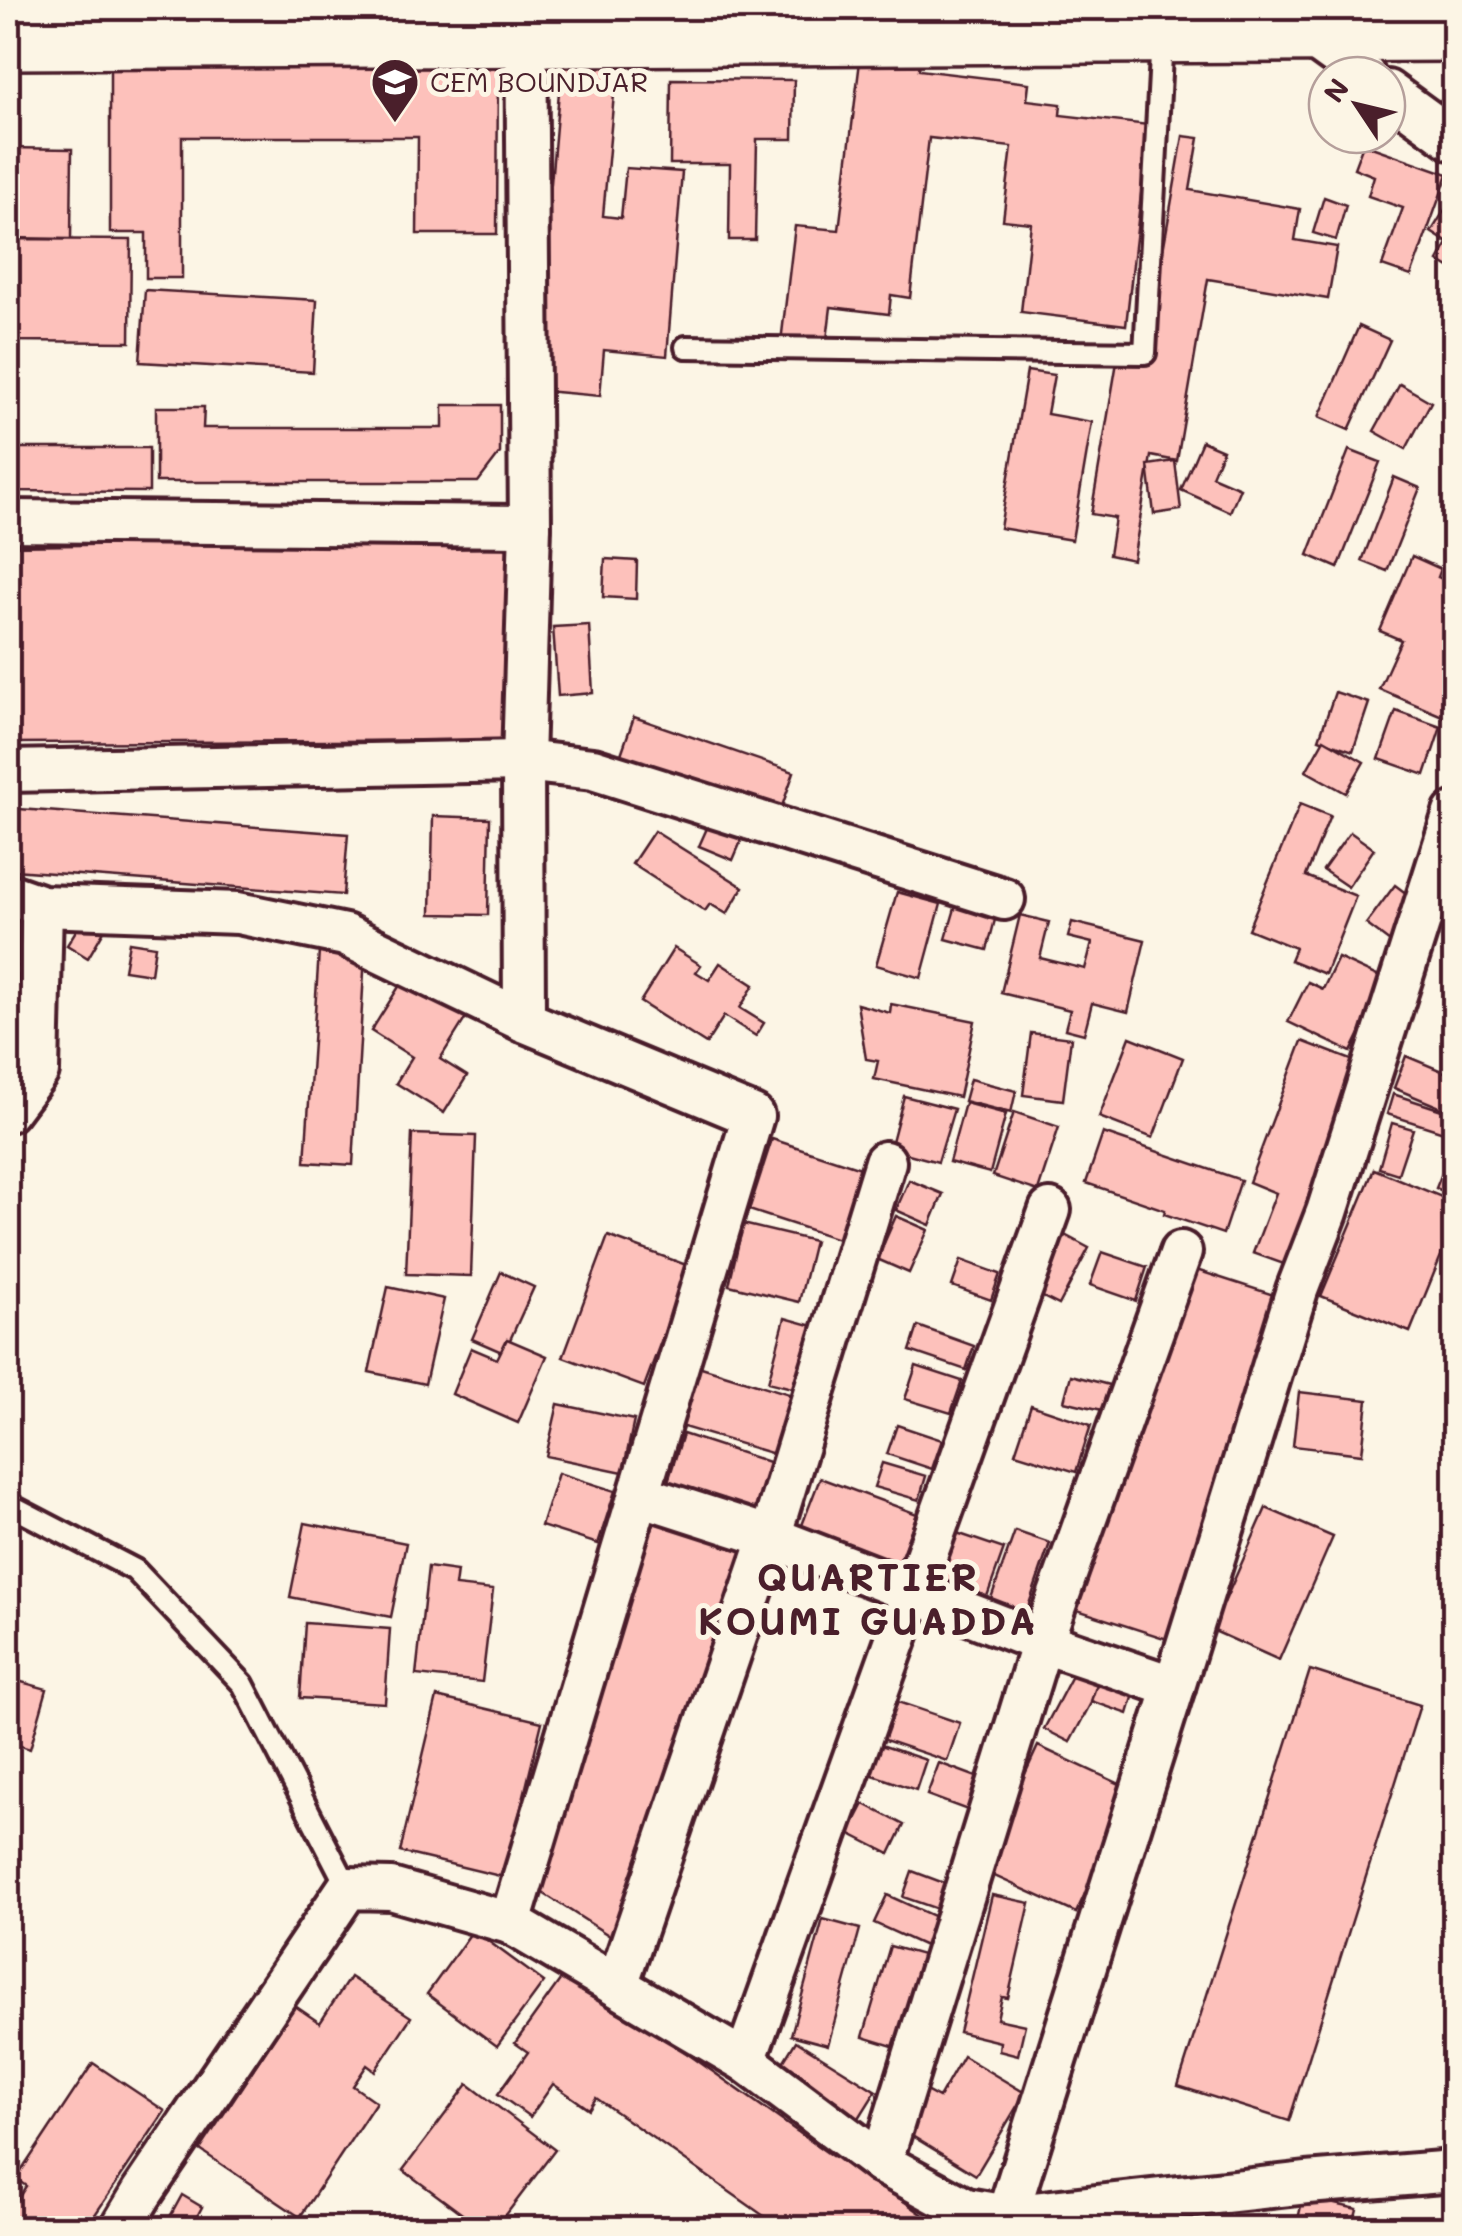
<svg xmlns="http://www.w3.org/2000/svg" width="1462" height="2236" viewBox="0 0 1462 2236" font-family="Mali,sans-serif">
<rect width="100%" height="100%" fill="#fcf5e5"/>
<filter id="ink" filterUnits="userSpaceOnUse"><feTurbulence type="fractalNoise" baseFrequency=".01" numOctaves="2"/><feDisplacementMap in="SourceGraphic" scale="20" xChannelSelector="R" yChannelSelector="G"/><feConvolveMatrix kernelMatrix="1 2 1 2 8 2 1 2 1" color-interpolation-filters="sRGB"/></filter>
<g filter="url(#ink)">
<g fill="#fdc1bb" stroke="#4a1f2b" stroke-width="2.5">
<polygon points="862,45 921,51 919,70 1029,83 1027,100 1061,104 1060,115 1149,125 1126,325 1021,312 1031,223 1003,220 1012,147 929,138 910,298 891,295 889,314 831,307 826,348 781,342 795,226 839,230"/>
<polygon points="562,57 617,61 603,216 621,218 626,168 682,172 667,356 604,350 600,396 533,390"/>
<polygon points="110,68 498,68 497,234 417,234 418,137 182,137 182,278 146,278 146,233 110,233"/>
<polygon points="671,79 794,80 793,139 757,139 755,240 729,240 730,164 670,164"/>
<polygon points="1183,136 1199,138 1190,190 1300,209 1295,240 1337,247 1328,299 1208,279 1177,461 1151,456 1133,560 1109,555 1115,518 1091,514 1118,356 1144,360"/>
<polygon points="1363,144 1448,174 1411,276 1382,266 1403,208 1368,196 1374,176 1354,168"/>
<polygon points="8,148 72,149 71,239 8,238"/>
<polygon points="1454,195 1454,271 1438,261 1448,243 1431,232"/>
<polygon points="1324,197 1346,205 1336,240 1313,233"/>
<polygon points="8,239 131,240 130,342 8,341"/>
<polygon points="145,290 317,300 313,372 140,362"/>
<polygon points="1359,326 1390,340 1349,430 1319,417"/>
<polygon points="1027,371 1054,375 1047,414 1092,422 1072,540 1000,528"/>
<polygon points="1400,384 1431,402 1406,449 1374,431"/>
<polygon points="443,405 500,405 500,453 478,482 156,482 156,407 204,407 203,428 443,428"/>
<polygon points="1202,441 1223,450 1212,476 1240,488 1230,512 1181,490"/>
<polygon points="8,448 149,448 149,492 8,491"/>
<polygon points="1349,450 1380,462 1338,568 1308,555"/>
<polygon points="1175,461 1181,510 1154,514 1148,465"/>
<polygon points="1394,477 1420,488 1387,571 1362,561"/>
<polygon points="449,540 449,549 509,547 511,740 8,743 8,546"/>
<polygon points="1412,556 1441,569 1438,577 1454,584 1454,721 1379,689 1401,640 1380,631"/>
<polygon points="605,559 637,561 636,599 603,597"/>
<polygon points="589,625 593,693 558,696 553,627"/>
<polygon points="1335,692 1369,703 1353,751 1319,739"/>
<polygon points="1396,711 1441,727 1425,775 1379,759"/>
<polygon points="634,717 794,772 779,815 619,760"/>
<polygon points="1324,739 1364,762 1346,793 1306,771"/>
<polygon points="1300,804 1330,816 1306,876 1356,896 1325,974 1290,960 1295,948 1248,929"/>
<polygon points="19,809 348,834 343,895 14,870"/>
<polygon points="433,816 490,818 488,915 431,914"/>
<polygon points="712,817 745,832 733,860 699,846"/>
<polygon points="654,831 743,887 727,914 710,904 705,911 632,864"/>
<polygon points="1350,832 1374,849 1348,887 1323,870"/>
<polygon points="1395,885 1423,906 1394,945 1366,924"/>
<polygon points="897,892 941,904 921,978 876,965"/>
<polygon points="956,905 996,916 987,950 946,939"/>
<polygon points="1020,915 1049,922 1040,958 1085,969 1092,943 1068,937 1072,922 1145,940 1128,1012 1092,1003 1084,1034 1065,1029 1070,1010 1001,993"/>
<polygon points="85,916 105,929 88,958 67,945"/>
<polygon points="129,942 155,946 151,974 124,970"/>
<polygon points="674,948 701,965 696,972 709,980 720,963 754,985 740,1008 764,1023 756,1036 724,1016 706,1044 640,1002"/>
<polygon points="319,951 365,954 353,1165 305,1162"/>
<polygon points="1338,958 1386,980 1351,1052 1288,1022 1308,982 1323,989"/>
<polygon points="405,977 467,1016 440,1059 467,1076 444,1113 396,1083 412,1057 371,1031"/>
<polygon points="857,1004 890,1013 891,1004 975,1021 959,1097 874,1079 878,1061 866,1059"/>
<polygon points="1031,1033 1071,1038 1063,1100 1023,1095"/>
<polygon points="1130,1037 1183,1058 1153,1138 1099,1117"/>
<polygon points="1302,1041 1367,1066 1292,1267 1253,1253 1276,1193 1249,1182"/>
<polygon points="1406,1056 1454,1076 1454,1113 1394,1088"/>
<polygon points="970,1079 1016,1091 1011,1113 964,1101"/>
<polygon points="1393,1094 1454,1114 1453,1135 1387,1114"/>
<polygon points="904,1096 954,1109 938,1162 890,1149"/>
<polygon points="965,1103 1006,1114 990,1173 949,1162"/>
<polygon points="1014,1112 1059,1127 1038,1191 993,1176"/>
<polygon points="1392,1123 1413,1129 1398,1174 1379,1168"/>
<polygon points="1103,1133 1241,1180 1223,1234 1164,1214 1165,1210 1086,1183"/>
<polygon points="412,1134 476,1136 471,1276 406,1274"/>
<polygon points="772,1139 873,1172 850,1243 749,1210"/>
<polygon points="1454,1143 1454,1196 1436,1188"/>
<polygon points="1374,1169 1454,1202 1454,1224 1410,1332 1321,1296"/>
<polygon points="909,1180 943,1194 930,1225 896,1210"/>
<polygon points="896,1216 928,1230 909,1273 877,1259"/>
<polygon points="743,1224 814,1241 799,1302 729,1285"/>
<polygon points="1061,1233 1089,1248 1059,1305 1031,1291"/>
<polygon points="608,1236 689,1266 644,1387 563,1357"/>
<polygon points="1102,1252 1147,1267 1136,1301 1090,1285"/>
<polygon points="961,1260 1000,1274 991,1300 952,1286"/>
<polygon points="1187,1267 1280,1297 1167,1639 1074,1609"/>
<polygon points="501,1272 534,1287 504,1353 472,1339"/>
<polygon points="388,1287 444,1299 425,1384 369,1372"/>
<polygon points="785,1318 821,1328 804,1391 768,1382"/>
<polygon points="918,1326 974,1346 966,1370 910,1351"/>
<polygon points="507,1339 547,1356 518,1423 452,1394 471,1348 497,1359"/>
<polygon points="698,1366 799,1397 781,1456 680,1426"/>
<polygon points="916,1366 962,1381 951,1413 905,1399"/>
<polygon points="1071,1375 1109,1385 1102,1410 1064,1401"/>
<polygon points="1299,1392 1368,1400 1362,1454 1293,1446"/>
<polygon points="558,1404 634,1420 623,1472 546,1456"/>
<polygon points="1031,1405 1091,1425 1076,1472 1015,1453"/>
<polygon points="897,1425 942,1440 932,1469 887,1454"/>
<polygon points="683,1434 775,1464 755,1523 664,1494"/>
<polygon points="882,1463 926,1476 919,1500 874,1487"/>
<polygon points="558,1473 615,1491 598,1544 541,1526"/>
<polygon points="820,1478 917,1514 896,1570 799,1533"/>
<polygon points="1266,1508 1333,1537 1279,1660 1212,1630"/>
<polygon points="656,1513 751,1543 621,1943 535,1888"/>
<polygon points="305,1523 406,1543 391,1617 290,1597"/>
<polygon points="951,1531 1004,1549 984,1605 932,1586"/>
<polygon points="1015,1531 1050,1543 1026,1613 990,1601"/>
<polygon points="428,1567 457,1571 455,1586 493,1590 482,1682 416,1675"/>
<polygon points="305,1623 390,1629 385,1703 300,1698"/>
<polygon points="8,1626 20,1630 8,1666"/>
<polygon points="1310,1670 1420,1705 1289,2121 1178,2086"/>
<polygon points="1074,1672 1100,1686 1070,1742 1044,1729"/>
<polygon points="18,1681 47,1689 30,1749 8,1742 8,1718"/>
<polygon points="1098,1681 1134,1694 1128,1714 1091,1701"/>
<polygon points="437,1697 542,1722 504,1877 400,1852"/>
<polygon points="895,1701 960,1723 947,1761 882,1739"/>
<polygon points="881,1745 926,1760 916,1790 870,1774"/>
<polygon points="1038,1746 1133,1790 1076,1913 981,1870"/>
<polygon points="939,1763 982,1779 970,1811 927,1795"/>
<polygon points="864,1804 904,1825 890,1854 849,1833"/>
<polygon points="912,1871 952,1886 943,1911 903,1897"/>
<polygon points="887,1895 938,1918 925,1946 874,1923"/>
<polygon points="992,1895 1030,1903 1008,1998 1002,1997 997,2019 1025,2025 1018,2055 999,2050 1000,2042 959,2032"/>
<polygon points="823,1919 860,1929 828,2045 791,2035"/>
<polygon points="473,1930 544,1982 497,2046 427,1994"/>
<polygon points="890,1946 926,1956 899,2048 863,2037"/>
<polygon points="568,1969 832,2156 837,2149 891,2187 888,2190 936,2224 933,2228 781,2228 596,2098 589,2109 553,2084 530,2117 498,2094 528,2052 515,2043"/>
<polygon points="350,1977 411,2017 375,2071 367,2065 353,2086 376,2102 300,2217 200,2150 295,2006 320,2023"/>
<polygon points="796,2041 876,2091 854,2126 774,2077"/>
<polygon points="963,2056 1025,2093 976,2175 899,2128 922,2089 939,2098"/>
<polygon points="93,2063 165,2111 86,2228 8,2228 8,2214 26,2186 16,2179"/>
<polygon points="468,2084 555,2150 496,2228 481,2228 403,2170"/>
<polygon points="182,2195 202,2207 192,2226 171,2215"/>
<polygon points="1303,2197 1357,2209 1352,2228 1296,2228"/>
</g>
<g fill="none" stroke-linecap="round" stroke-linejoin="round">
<g stroke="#4a1f2b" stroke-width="28">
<g id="lane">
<polyline points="686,347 1145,353 1162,37"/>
<polyline points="8,1504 135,1570 243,1684 348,1888"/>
</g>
</g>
<g stroke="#4a1f2b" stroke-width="48">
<g id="street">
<polyline points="1307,34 1364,75"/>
<polyline points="1387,91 1454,140"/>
<polyline points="8,521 530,526"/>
<polyline points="8,771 523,761 593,769 1004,899"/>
<polyline points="8,894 42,906 238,913 345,935 524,1021 753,1116 510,1923"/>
<polyline points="524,1021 523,761 530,526 526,8"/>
<polyline points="8,1111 38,1071 42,906"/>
<polyline points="640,1495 770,1537 1042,1642 1174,1687"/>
<polyline points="617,1985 770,1537 885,1162"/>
<polyline points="745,2061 1050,1210"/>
<polyline points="881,2163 1042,1642 1181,1252"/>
<polyline points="1007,2216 1174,1687 1297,1290 1327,1212 1454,813"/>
<polyline points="121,2228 142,2193 348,1888 391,1889 510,1923 745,2061 881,2163 966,2209 1007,2216 1307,2183 1454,2171"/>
</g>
</g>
<g stroke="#4a1f2b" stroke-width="62">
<polyline id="secondary" points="8,41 1454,33"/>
</g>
<use href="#lane" stroke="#fcf5e5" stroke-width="20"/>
<use href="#street" stroke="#fcf5e5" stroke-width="40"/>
<use href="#secondary" stroke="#fcf5e5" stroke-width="55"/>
</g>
</g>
<defs>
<g id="school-pin" transform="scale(2.5)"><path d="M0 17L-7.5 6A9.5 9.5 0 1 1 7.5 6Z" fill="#4a1f2b" stroke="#fcf5e5"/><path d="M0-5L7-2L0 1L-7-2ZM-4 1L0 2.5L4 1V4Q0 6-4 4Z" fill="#fff"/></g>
</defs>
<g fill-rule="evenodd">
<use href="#school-pin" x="395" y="82"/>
</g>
<g text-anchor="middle" stroke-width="10" stroke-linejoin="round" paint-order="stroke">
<g font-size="28" fill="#4a1f2b" stroke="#fcf5e5" text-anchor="start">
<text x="430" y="92">CEM BOUNDJAR</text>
</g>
<g font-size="38" font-weight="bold" letter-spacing="2.5" fill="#4a1f2b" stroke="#fcf5e5">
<text x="868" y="1591">QUARTIER<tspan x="868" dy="44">KOUMI GUADDA</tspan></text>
</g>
</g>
<rect width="1462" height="2236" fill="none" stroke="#fcf5e5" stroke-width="40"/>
<rect x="20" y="20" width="1422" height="2196" fill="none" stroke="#4a1f2b" stroke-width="4" filter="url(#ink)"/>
<g transform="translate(1357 105) rotate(305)"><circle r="48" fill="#fcf5e5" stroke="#b59f9b" stroke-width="2.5"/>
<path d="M0-8L18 38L0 25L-18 38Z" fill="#4a1f2b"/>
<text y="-15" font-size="28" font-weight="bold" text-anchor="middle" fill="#4a1f2b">N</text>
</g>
</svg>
